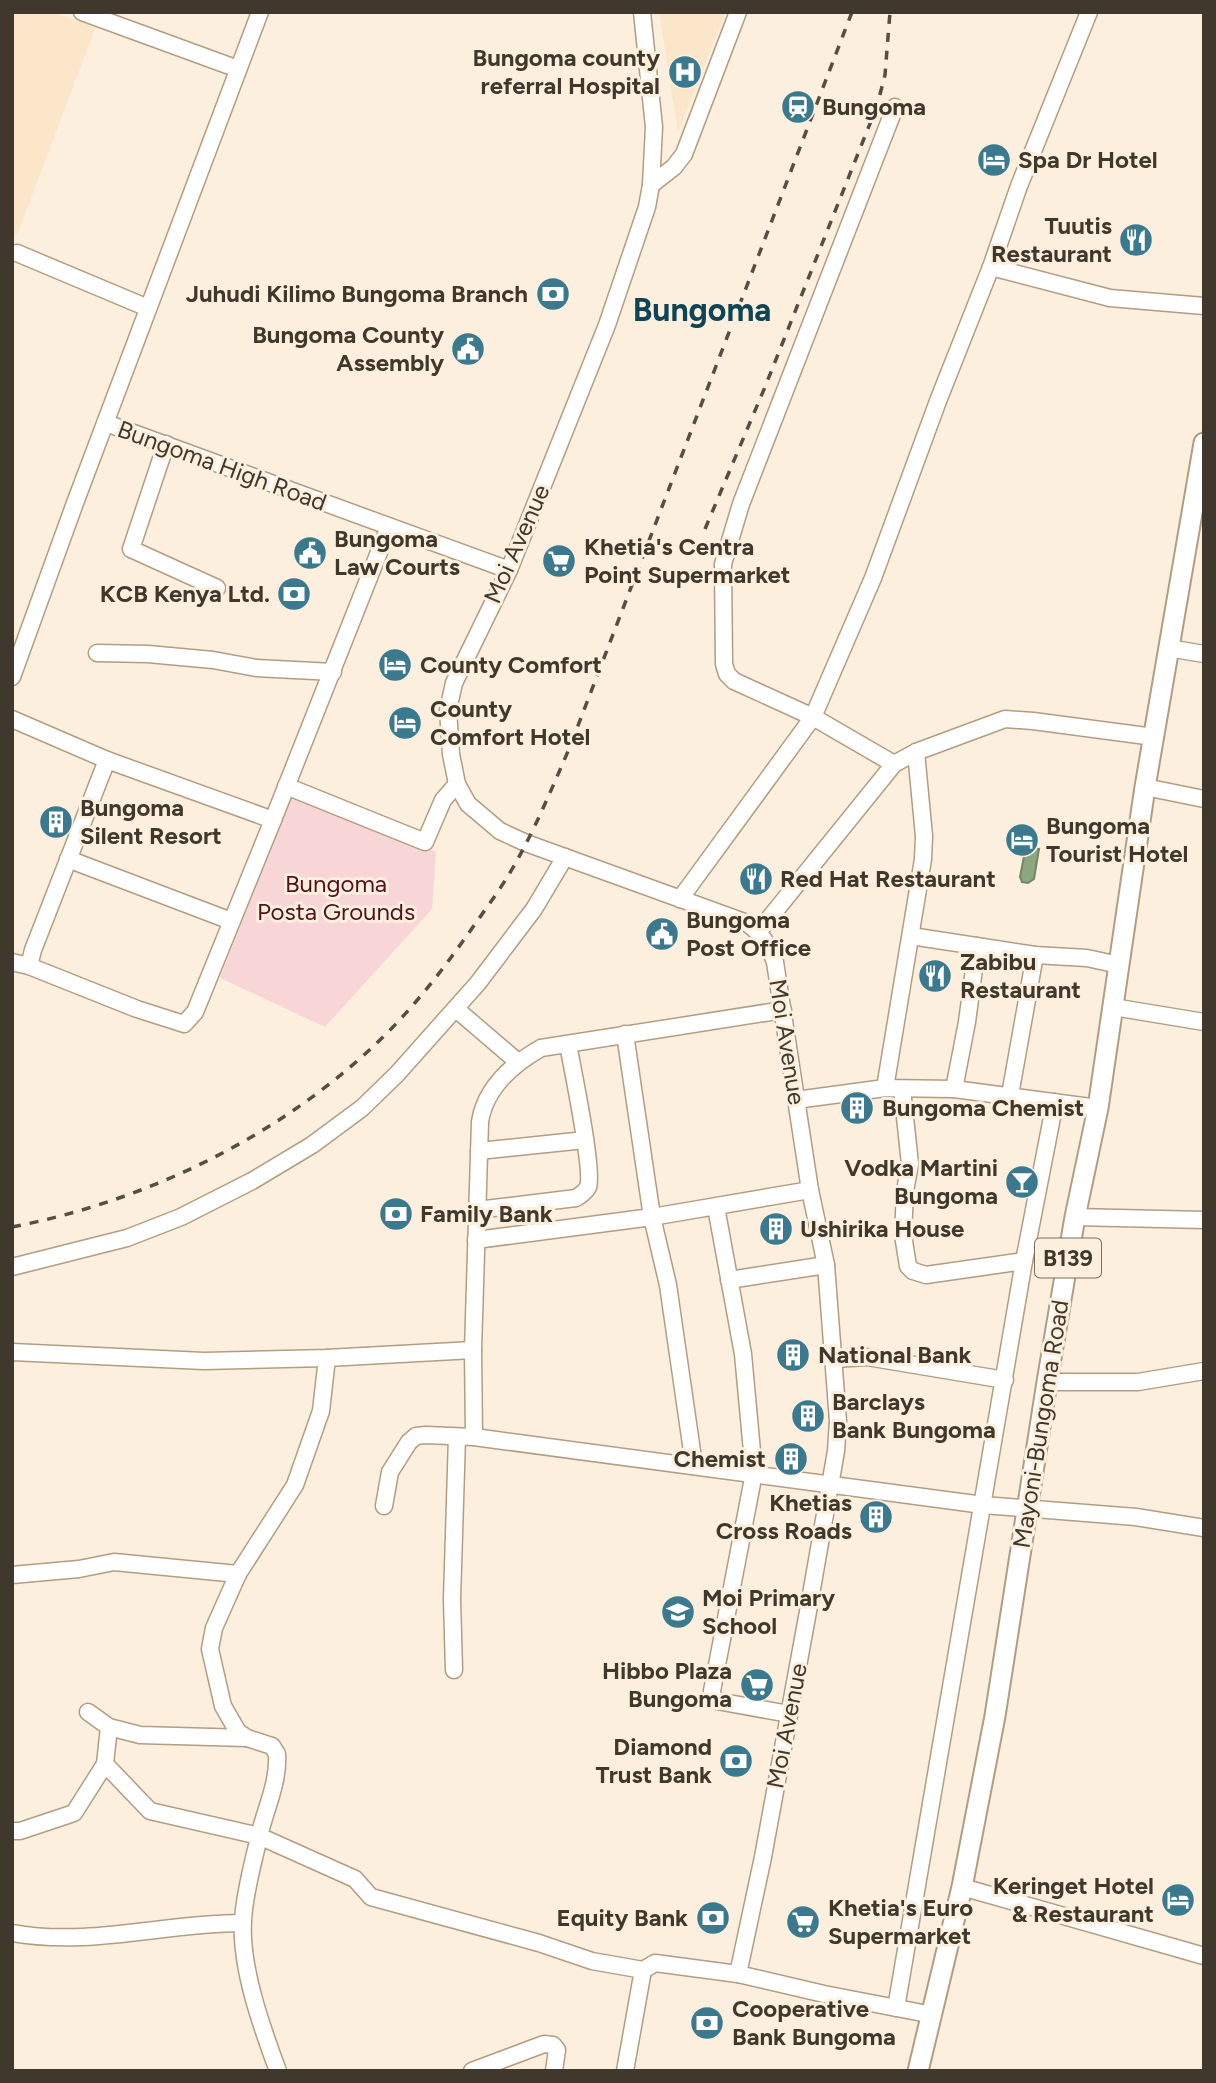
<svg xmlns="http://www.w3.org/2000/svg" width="1216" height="2083" viewBox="0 0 1216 2083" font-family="Figtree,sans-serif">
<rect width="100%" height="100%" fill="#fcefdd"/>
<g fill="#fce6ca">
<polygon points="12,12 50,12 96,26 19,230 12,241"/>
<polygon points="659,12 726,12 678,132"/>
</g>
<polygon fill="#f8d6d7" points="292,795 436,852 432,909 325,1027 220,978"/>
<polygon fill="#8da67e" stroke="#768565" stroke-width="2" points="1026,846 1039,849 1034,879 1028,883 1022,882 1020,877"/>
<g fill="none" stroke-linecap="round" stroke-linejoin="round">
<g stroke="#b29d82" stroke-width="19">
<g id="minor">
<polyline points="82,12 238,69"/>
<path d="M642,12L654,127L651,185L647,207L607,325L509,570L454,683L448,710L451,754L457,784L468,804L500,831L526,843L747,923C762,934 769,945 775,962L810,1190L826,1265L838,1421L836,1451L809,1606L763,1857L738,1974"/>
<polyline points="651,185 674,167 684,154 738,12"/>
<polyline points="17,253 148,308"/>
<polyline points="991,267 1110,298 1204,306"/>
<polyline points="106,423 509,570"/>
<polyline points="166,444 131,549 217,588"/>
<polyline points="1168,648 1204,654"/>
<polyline points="97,653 148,654 213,660 256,668 333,672"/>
<polyline points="12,677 75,503 260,12"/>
<polyline points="12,719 107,760 273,820 389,527"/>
<polyline points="894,764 813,717 734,681 727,674 724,664 723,564 741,504 895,107"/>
<polyline points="286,786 425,842 443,800 457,784"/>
<polyline points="1145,787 1204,799"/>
<polyline points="68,859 231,921"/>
<polyline points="680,899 813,717 873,578 938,401 991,267 1019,186 1089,12"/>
<polyline points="759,931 894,764 916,752 1005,719 1033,721 1154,737"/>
<polyline points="911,936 1035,955 1087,958 1119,965"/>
<polyline points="12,962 29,966 33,950 107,760"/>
<polyline points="29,966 137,1009 184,1024 195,1012 273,820"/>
<polyline points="1113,1007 1204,1022"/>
<polyline points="456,1009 518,1062"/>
<polyline points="625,1034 652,1217 668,1285 694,1465"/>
<polyline points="885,1088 923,859 924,836 916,752"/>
<polyline points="902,1089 910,1164 905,1191 903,1235 908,1266 913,1271 926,1275 1024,1261"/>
<polyline points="954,1089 967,1022 977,946"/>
<polyline points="1010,1095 1035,955"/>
<polyline points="796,1100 885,1088 954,1089 1098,1108"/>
<polyline points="479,1151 585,1140"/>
<polyline points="716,1207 743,1354 754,1473 712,1691 713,1697 717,1701 789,1714"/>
<path d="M477,1210L576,1198C580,1195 585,1193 588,1187C594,1171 572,1067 568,1044"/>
<polyline points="1075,1217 1204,1220"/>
<polyline points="476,1240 652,1217 810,1190"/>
<polyline points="12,1267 127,1238 181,1217 252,1181 312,1145 362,1108 397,1074 478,983 534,909 565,857"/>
<polyline points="729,1280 826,1265"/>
<polyline points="12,1352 204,1361 327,1358 473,1350"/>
<polyline points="834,1359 867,1357 1005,1380"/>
<polyline points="1047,1382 1138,1382 1204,1371"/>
<path d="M474,1437L473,1350L480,1122C485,1088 513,1064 541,1048L783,1010"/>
<polyline points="384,1506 390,1472 409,1442 416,1436 426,1435 474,1437 983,1505 1136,1517 1204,1528"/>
<polyline points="12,1575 79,1569 114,1562 238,1574"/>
<polyline points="454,1670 452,1599 457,1437"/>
<polyline points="88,1712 109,1727 140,1735 247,1738"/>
<polyline points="109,1727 105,1764 150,1811 259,1836 355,1879 371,1897 539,1943 592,1961 643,1970 655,1963 738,1974 824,1994 933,2015"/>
<polyline points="12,1831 20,1831 74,1813 105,1764"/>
<polyline points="962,1887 1204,1956"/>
<path d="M12,1933C90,1947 165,1923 242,1923"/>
<polyline points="896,2008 1024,1261 1055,1102"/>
<path d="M278,2071C262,2028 240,1967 243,1921C244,1895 253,1863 259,1837C265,1809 279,1783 277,1754L272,1746L247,1738L238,1732L223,1706L210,1649L214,1628L238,1574L295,1485L321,1411L327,1358"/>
<polyline points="472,2071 544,2044 553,2045 557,2050 554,2071"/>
<polyline points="625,2071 643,1970"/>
</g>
</g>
<g stroke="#b29d82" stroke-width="23">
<polyline id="major" points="918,2071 962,1887 995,1716 1047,1382 1075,1217 1098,1108 1145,787 1204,443"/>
</g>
<use href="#minor" stroke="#fff" stroke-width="16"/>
<use href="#major" stroke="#fff" stroke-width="19"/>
<g stroke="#574e42" stroke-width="3.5" stroke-dasharray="9 9" stroke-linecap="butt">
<polyline points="705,529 765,387 877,106 885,75 890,12"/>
<path d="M12,1227C152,1200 291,1131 391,1029C420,999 444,968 468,934C484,911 501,889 515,864C536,827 552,788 569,749L852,12"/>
</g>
</g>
<defs>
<g id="hospital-disc" transform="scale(1.75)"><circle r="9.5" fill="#3a798e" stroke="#fcefdd"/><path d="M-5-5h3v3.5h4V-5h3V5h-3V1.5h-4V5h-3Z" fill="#fff"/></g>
<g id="station-disc" transform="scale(1.75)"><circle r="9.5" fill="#3a798e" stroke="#fcefdd"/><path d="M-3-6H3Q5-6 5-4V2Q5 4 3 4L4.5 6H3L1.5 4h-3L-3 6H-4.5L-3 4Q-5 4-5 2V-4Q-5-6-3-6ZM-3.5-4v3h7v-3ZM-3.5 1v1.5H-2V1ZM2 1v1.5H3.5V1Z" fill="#fff"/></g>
<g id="hotel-disc" transform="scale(1.75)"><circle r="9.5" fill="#3a798e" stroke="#fcefdd"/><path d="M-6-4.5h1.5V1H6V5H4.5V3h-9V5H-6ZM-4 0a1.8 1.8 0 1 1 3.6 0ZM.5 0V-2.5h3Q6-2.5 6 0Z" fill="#fff"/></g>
<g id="restaurant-disc" transform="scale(1.75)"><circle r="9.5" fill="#3a798e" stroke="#fcefdd"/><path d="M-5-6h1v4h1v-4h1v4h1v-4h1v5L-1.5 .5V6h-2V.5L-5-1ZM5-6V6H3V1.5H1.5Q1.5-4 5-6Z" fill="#fff"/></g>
<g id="bank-disc" transform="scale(1.75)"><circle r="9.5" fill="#3a798e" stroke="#fcefdd"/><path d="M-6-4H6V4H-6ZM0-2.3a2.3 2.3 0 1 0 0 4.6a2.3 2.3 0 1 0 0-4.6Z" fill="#fff"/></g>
<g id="civic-disc" transform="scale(1.75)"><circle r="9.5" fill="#3a798e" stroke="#fcefdd"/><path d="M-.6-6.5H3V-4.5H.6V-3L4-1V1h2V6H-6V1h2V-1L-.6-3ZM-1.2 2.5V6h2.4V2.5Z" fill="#fff"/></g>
<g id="supermarket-disc" transform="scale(1.75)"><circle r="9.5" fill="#3a798e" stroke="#fcefdd"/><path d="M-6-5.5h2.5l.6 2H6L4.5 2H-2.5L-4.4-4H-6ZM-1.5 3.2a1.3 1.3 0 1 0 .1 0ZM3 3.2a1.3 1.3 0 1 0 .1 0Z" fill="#fff"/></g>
<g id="building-disc" transform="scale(1.75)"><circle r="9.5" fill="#3a798e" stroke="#fcefdd"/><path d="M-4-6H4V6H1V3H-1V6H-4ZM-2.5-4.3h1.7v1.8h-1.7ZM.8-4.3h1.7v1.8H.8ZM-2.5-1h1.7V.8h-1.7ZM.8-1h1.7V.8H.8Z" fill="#fff"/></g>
<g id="bar-disc" transform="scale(1.75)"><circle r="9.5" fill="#3a798e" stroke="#fcefdd"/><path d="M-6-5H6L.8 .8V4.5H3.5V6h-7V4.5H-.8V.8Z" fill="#fff"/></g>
<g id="school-disc" transform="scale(1.75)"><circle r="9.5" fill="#3a798e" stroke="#fcefdd"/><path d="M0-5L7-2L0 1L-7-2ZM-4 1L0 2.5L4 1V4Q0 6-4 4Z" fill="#fff"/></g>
</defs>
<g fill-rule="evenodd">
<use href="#hospital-disc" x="685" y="72"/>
<use href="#station-disc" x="798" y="107"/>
<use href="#hotel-disc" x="994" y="160"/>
<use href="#restaurant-disc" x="1136" y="240"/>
<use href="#bank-disc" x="553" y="294"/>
<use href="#civic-disc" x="468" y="349"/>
<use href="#civic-disc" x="310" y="553"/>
<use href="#supermarket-disc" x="559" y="561"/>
<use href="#bank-disc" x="294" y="594"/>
<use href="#hotel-disc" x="395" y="665"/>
<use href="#hotel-disc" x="405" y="723"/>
<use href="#building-disc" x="56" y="822"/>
<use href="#hotel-disc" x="1022" y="840"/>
<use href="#restaurant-disc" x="756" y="879"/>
<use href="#civic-disc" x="662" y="934"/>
<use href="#restaurant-disc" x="935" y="976"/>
<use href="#building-disc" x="857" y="1108"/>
<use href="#bar-disc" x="1022" y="1182"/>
<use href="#bank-disc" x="396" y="1214"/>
<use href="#building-disc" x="776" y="1229"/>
<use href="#building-disc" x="793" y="1355"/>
<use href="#building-disc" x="808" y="1416"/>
<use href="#building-disc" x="791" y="1459"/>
<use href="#building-disc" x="876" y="1517"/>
<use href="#school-disc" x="678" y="1612"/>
<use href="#supermarket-disc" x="757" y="1685"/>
<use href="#bank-disc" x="736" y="1761"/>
<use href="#hotel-disc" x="1178" y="1900"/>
<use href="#bank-disc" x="713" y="1918"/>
<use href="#supermarket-disc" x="803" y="1922"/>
<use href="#bank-disc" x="707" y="2023"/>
</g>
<g text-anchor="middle" stroke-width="6" stroke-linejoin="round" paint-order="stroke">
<rect fill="#fcefdd" stroke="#786f61" stroke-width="2" x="1035" y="1238.5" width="66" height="39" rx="5"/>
<g font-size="23" font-weight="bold" fill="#40382c">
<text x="1068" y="1266">B139</text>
</g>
<g font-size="24" font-weight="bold" fill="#40382c" stroke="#fcefdd" text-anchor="start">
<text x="660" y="66" text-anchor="end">Bungoma county<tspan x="660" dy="28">referral Hospital</tspan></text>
<text x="822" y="115">Bungoma</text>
<text x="1018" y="168">Spa Dr Hotel</text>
<text x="1112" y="234" text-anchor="end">Tuutis<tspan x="1112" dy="28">Restaurant</tspan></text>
<text x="528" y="302" text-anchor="end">Juhudi Kilimo Bungoma Branch</text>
<text x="444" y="343" text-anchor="end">Bungoma County<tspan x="444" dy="28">Assembly</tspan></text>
<text x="334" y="547">Bungoma<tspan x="334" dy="28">Law Courts</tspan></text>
<text x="584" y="555">Khetia's Centra<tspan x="584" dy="28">Point Supermarket</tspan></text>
<text x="270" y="602" text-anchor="end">KCB Kenya Ltd.</text>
<text x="420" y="673">County Comfort</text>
<text x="430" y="717">County<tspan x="430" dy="28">Comfort Hotel</tspan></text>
<text x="80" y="816">Bungoma<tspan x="80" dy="28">Silent Resort</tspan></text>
<text x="1046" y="834">Bungoma<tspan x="1046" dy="28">Tourist Hotel</tspan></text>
<text x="780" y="887">Red Hat Restaurant</text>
<text x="686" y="928">Bungoma<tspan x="686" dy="28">Post Office</tspan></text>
<text x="960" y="970">Zabibu<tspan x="960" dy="28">Restaurant</tspan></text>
<text x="882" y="1116">Bungoma Chemist</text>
<text x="998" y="1176" text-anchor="end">Vodka Martini<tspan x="998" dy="28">Bungoma</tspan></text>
<text x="420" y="1222">Family Bank</text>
<text x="800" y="1237">Ushirika House</text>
<text x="818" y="1363">National Bank</text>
<text x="832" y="1410">Barclays<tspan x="832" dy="28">Bank Bungoma</tspan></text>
<text x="766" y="1467" text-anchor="end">Chemist</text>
<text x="852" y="1511" text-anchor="end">Khetias<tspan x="852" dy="28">Cross Roads</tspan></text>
<text x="702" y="1606">Moi Primary<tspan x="702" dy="28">School</tspan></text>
<text x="732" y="1679" text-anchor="end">Hibbo Plaza<tspan x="732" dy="28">Bungoma</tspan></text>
<text x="712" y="1755" text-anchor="end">Diamond<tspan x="712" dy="28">Trust Bank</tspan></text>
<text x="1154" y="1894" text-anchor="end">Keringet Hotel<tspan x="1154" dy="28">&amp; Restaurant</tspan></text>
<text x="828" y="1916">Khetia's Euro<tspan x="828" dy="28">Supermarket</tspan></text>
<text x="688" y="1926" text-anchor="end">Equity Bank</text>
<text x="732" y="2017">Cooperative<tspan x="732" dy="28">Bank Bungoma</tspan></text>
</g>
<g font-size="24" fill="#40382c" stroke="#fcefdd">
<text transform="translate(222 466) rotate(20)" y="8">Bungoma High Road</text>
<text transform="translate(517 544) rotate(-66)" y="8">Moi Avenue</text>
<text transform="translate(787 1042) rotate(81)" y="8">Moi Avenue</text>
<text transform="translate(1041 1424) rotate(-81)" y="8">Mayoni-Bungoma Road</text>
<text transform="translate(787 1726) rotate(-79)" y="8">Moi Avenue</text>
</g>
<g font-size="24" fill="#51111c" stroke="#fcefdd">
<text x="336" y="892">Bungoma<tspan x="336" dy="28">Posta Grounds</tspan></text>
</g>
<g font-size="32" font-weight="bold" fill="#0e4454" stroke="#fcefdd">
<text x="702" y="321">Bungoma</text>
</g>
</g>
<rect width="1216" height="2083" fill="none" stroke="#40382c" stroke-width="28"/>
</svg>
